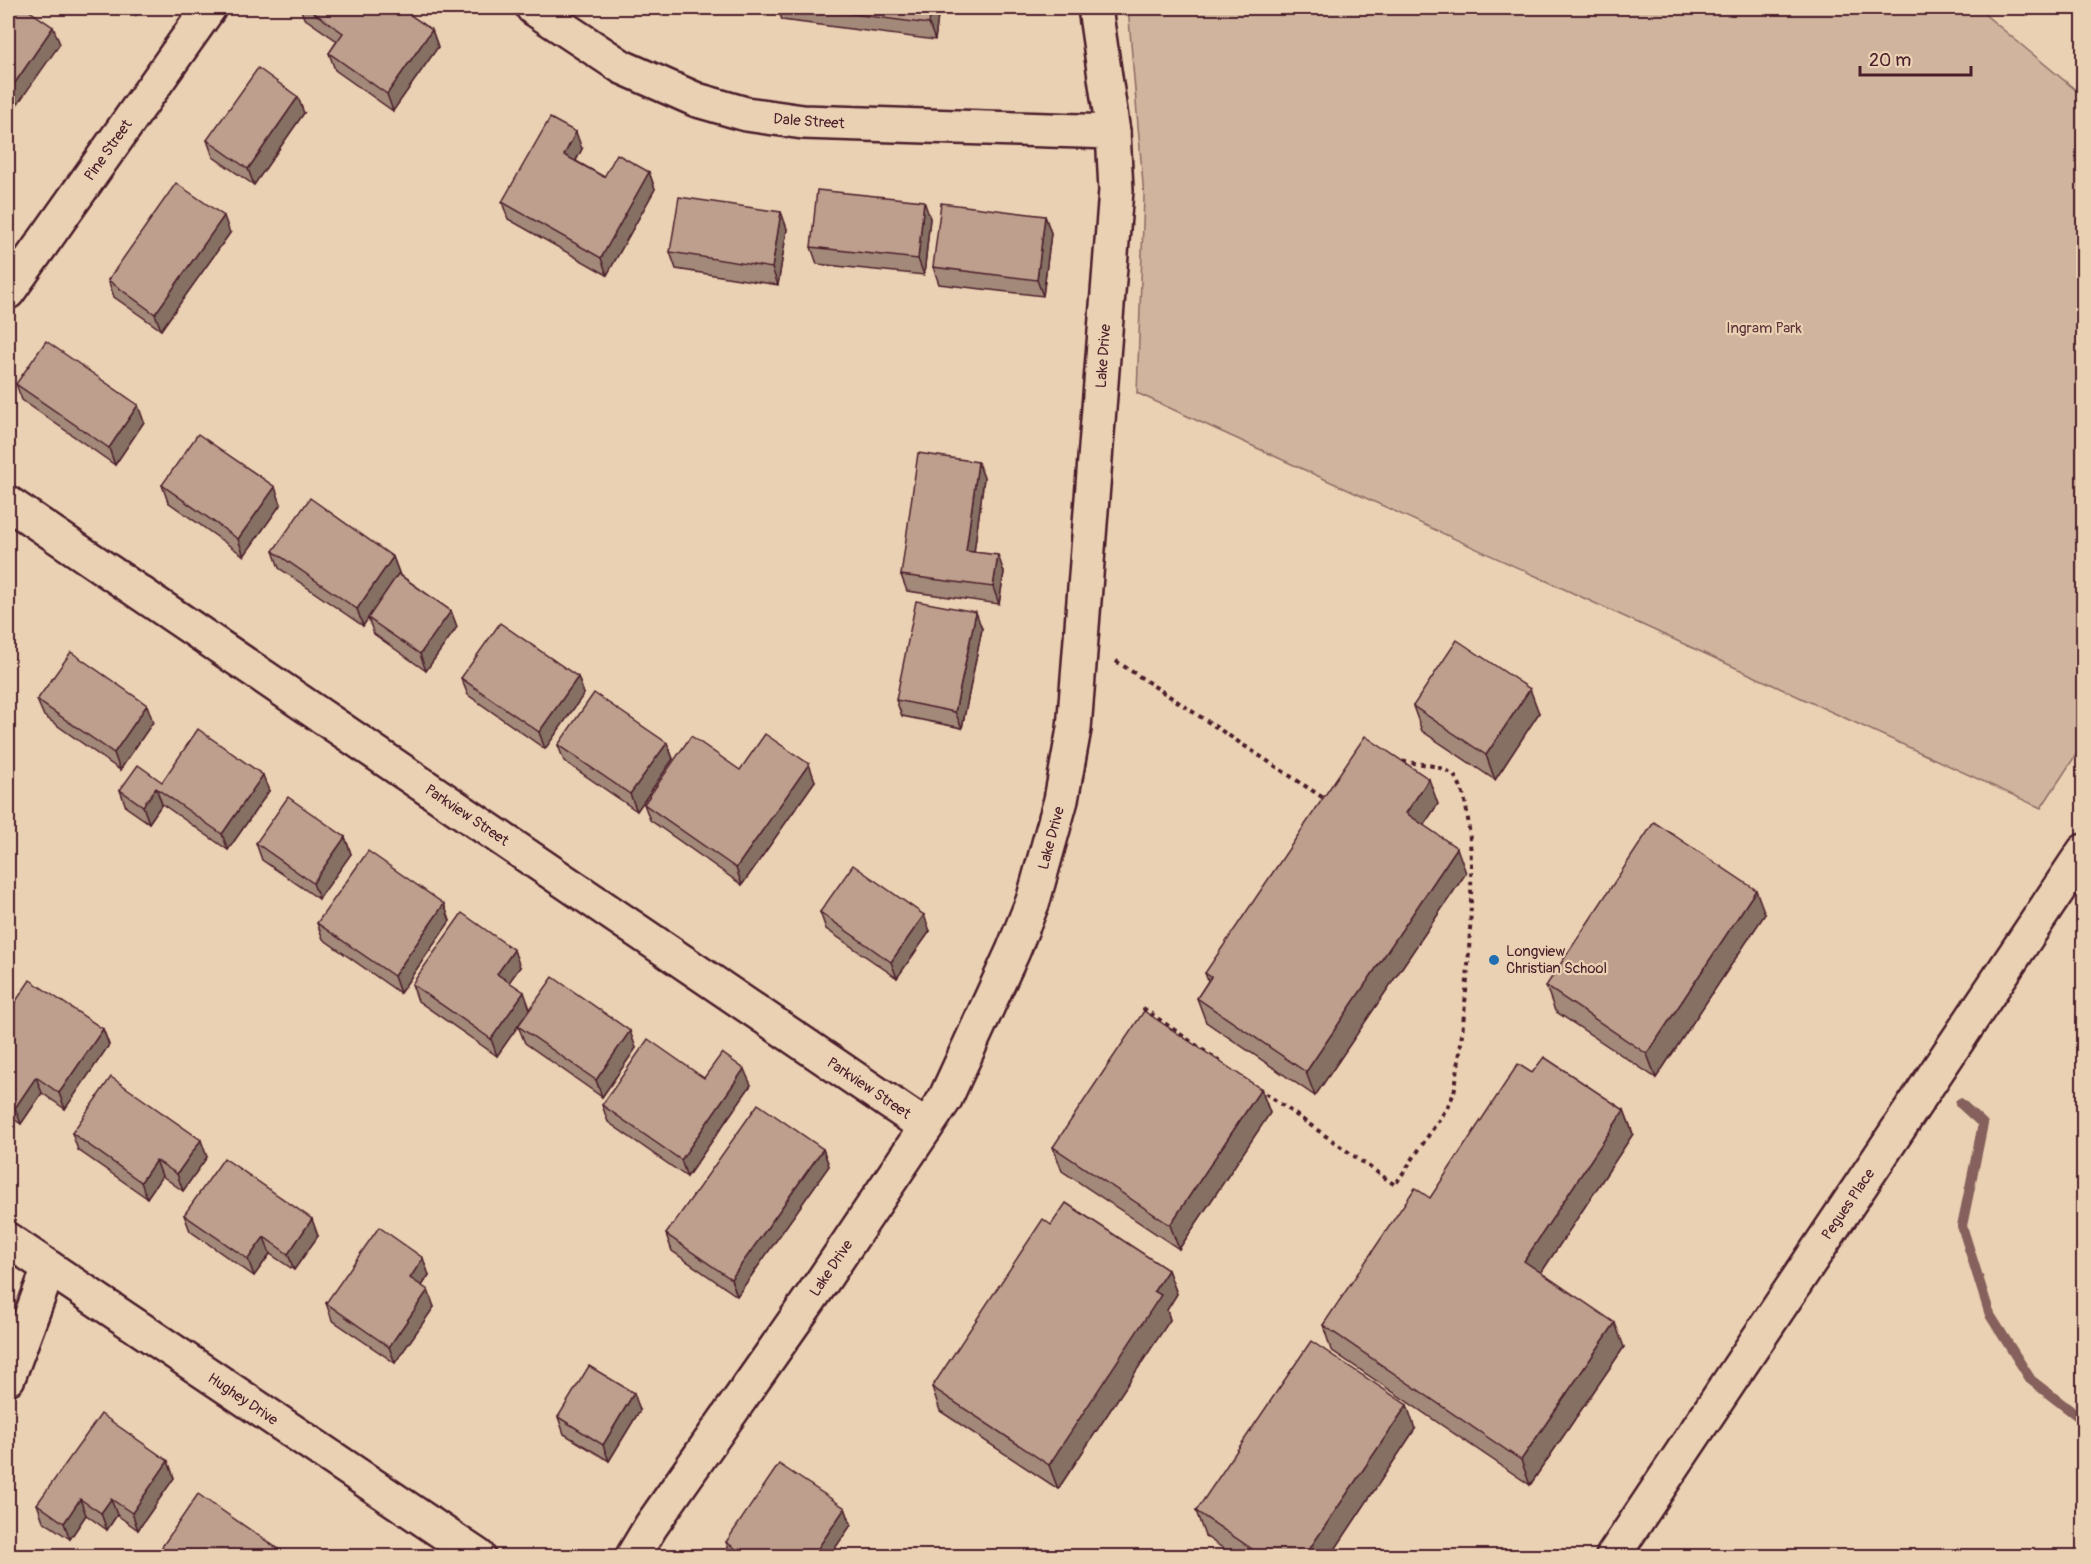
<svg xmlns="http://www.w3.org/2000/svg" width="2091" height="1564" viewBox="0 0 2091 1564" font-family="Pangolin,sans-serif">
<rect width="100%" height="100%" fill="#ebd1b3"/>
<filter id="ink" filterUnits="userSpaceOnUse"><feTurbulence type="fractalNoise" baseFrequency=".0167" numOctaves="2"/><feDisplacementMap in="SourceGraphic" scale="12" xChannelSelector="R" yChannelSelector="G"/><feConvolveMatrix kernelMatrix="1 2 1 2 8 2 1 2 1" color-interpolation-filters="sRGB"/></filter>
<g filter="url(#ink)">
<polygon fill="#d0b49d" stroke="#8d6a64" stroke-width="1.5" points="1128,8 1977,8 2083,96 2083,744 2041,808 1137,393 1144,196"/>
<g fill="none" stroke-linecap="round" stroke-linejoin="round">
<polyline stroke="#85605c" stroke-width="10" points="1960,1103 1983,1124 1962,1226 1990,1315 2031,1380 2084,1421"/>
<g stroke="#4a1f2b" stroke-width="38">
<g id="street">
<polyline points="533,8 622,67 697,100 746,114 803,122 1113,132"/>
<polyline points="8,292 209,8"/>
<polyline points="8,503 926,1127"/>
<polyline points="8,1240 478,1556"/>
<polyline points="8,1378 49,1268"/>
<polyline points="633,1556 651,1526 824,1279 945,1099 1013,951 1033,901 1061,800 1074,729 1116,190 1113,132 1095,8"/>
<polyline points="1613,1556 2084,851"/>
</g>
</g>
<g stroke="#4a1f2b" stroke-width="4" stroke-dasharray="4.5 4.5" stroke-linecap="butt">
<polyline points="1116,661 1325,799 1327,797"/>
<polyline points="1143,1008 1220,1062"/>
<path d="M1258,1088L1395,1185L1447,1108L1454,1093C1464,1038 1486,820 1456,778C1445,764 1415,764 1400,761"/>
</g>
<use href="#street" stroke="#ebd1b3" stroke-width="33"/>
</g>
<g fill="#a38979" stroke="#4a1f2b" stroke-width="1.5">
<polygon points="126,8 141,8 136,15"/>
<polygon points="300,8 400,8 432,30 438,47 393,111 335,70 329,53 337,41 304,18"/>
<polygon points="778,8 939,8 935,40 782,20"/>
<polygon points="304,113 254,185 213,157 207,140"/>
<polygon points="582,149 576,161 604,177 649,172 655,189 607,275 508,219 502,202"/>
<polygon points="781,212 787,229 778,285 676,269 670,252"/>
<polygon points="1045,216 1051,233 1043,296 939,284 933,267"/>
<polygon points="930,218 924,275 817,264 811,247"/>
<polygon points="230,233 161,330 114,297 108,280"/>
<polygon points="16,384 144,422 115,465 22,400"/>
<polygon points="978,462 984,478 974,552 1004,572 999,604 907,591 901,575"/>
<polygon points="162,485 281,504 244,556 168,502"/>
<polygon points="273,551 393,557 399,573 399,574 451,611 457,627 426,671 374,634 368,618 363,626 279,568"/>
<polygon points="982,629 962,728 902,716 896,700"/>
<polygon points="578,677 584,694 545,749 468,695 461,678"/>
<polygon points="37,700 153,722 120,770 44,716"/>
<polygon points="1413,706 1539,713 1495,780 1422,731"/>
<polygon points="667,743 673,759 637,811 564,761 558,745"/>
<polygon points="740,770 815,781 742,885 650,820 644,804"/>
<polygon points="162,782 269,791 228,850 162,804 149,823 126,807 120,790"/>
<polygon points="1438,804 1423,825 1466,873 1315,1096 1206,1022 1197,998 1208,981 1205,973"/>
<polygon points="345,837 351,854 319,899 262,860 256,843"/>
<polygon points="444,904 450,921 400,993 323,939 317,923"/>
<polygon points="820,912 930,931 897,978 826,929"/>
<polygon points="1765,914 1656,1078 1555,1011 1546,986"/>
<polygon points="520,967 509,982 530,1009 497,1056 418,1001 412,984"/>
<polygon points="8,1013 103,1029 109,1045 65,1109 42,1093 21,1124 8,1115"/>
<polygon points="518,1026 636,1048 602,1097 525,1043"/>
<polygon points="1532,1073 1624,1110 1633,1134 1541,1273 1624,1347 1530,1485 1331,1350 1323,1325 1430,1198"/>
<polygon points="704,1078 751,1085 687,1177 608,1122 602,1105"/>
<polygon points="1261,1089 1270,1113 1179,1249 1062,1171 1053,1147"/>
<polygon points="72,1133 207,1157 183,1191 162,1176 147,1198 78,1150"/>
<polygon points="823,1149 829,1166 737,1296 672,1251 666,1234"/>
<polygon points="184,1215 318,1236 294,1270 270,1254 254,1276 190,1231"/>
<polygon points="1051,1225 1168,1270 1177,1294 1167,1310 1170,1320 1058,1489 940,1411 932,1387"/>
<polygon points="429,1275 422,1286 434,1307 395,1363 332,1320 326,1303"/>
<polygon points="640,1410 609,1461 564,1434 558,1417"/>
<polygon points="1415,1429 1330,1557 1236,1557 1205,1536 1196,1511"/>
<polygon points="168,1461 174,1478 138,1530 117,1515 107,1530 86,1515 70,1539 43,1521 37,1504"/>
<polygon points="845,1508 851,1525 829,1557 732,1557 726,1542"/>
</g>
<g fill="#856f63" stroke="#4a1f2b" stroke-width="1.5">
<polygon points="134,8 141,8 136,15"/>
<polygon points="931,8 939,8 935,40 929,24"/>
<polygon points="53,27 60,44 10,115 8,108 8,93"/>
<polygon points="432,30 438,47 393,111 387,94"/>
<polygon points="298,97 304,113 254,185 248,169"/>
<polygon points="576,132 582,149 570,171 564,155"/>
<polygon points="649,172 655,189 607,275 601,258"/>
<polygon points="924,201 930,218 924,275 918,259"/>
<polygon points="781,212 787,229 778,285 772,268"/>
<polygon points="224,216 230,233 161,330 155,314"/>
<polygon points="1045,216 1051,233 1043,296 1037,280"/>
<polygon points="138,405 144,422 115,465 109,448"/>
<polygon points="978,462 984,478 972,567 966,551"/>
<polygon points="275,487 281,504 244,556 238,539"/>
<polygon points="998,555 1004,572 999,604 993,587"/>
<polygon points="393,557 399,573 363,626 357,609"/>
<polygon points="451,611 457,627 426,671 420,654"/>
<polygon points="976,612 982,629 962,728 955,712"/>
<polygon points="578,677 584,694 545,749 539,732"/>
<polygon points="1530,689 1539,713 1495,780 1486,755"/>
<polygon points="147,705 153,722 120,770 114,753"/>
<polygon points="667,743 673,759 637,811 630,794"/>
<polygon points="809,764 815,781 742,885 736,868"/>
<polygon points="263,775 269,791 228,850 222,834"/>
<polygon points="1429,779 1438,804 1415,838 1406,813"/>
<polygon points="156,788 162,804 149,823 143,806"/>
<polygon points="345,837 351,854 319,899 313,883"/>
<polygon points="1457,848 1466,873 1315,1096 1306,1072"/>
<polygon points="1756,890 1765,914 1656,1078 1647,1054"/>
<polygon points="444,904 450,921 400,993 394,976"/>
<polygon points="924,915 930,931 897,978 891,962"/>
<polygon points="514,950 520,967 503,991 497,974"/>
<polygon points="524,992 530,1009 497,1056 491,1039"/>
<polygon points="103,1029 109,1045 65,1109 59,1093"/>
<polygon points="630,1031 636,1048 602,1097 596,1080"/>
<polygon points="744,1069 751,1085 687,1177 681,1160"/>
<polygon points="36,1077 42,1093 21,1124 15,1108"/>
<polygon points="1261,1089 1270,1113 1179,1249 1170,1225"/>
<polygon points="1624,1110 1633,1134 1533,1285 1524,1261"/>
<polygon points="201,1140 207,1157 183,1191 177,1174"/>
<polygon points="823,1149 829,1166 737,1296 731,1279"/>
<polygon points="156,1160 162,1176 147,1198 141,1182"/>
<polygon points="312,1219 318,1236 294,1270 288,1254"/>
<polygon points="264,1237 270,1254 254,1276 248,1259"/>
<polygon points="423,1258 429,1275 416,1294 410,1278"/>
<polygon points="1168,1270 1177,1294 1167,1310 1170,1320 1058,1489 1049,1465 1154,1291"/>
<polygon points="428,1290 434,1307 395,1363 389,1347"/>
<polygon points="1615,1323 1624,1347 1530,1485 1521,1460"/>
<polygon points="634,1393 640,1410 609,1461 603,1445"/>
<polygon points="1407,1405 1415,1429 1330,1557 1304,1557"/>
<polygon points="168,1461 174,1478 138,1530 132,1513"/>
<polygon points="80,1499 86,1515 70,1539 64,1523"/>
<polygon points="111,1499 117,1515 107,1530 101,1513"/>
<polygon points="845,1508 851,1525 829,1557 812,1557"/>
<polygon points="281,1551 282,1557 277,1557"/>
</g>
<g fill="#be9f8d" stroke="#4a1f2b" stroke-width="1.5">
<polygon points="8,8 25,8 53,27 8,93"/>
<polygon points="307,8 400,8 432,30 387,94 329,53 343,33"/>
<polygon points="807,8 931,8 929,24"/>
<polygon points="258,68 298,97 248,169 207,140"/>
<polygon points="550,118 576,132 564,155 604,177 617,154 649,172 601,258 502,202"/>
<polygon points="176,183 224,216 155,314 108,280"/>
<polygon points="817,190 924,201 918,259 811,247"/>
<polygon points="679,197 781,212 772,268 670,252"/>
<polygon points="941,203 1045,216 1037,280 933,267"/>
<polygon points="46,341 138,405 109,448 16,384"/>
<polygon points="198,434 275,487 238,539 162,485"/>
<polygon points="918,453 978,462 966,551 998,555 993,587 901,575"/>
<polygon points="310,498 393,557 357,609 273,551"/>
<polygon points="398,574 451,611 420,654 368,618"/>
<polygon points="916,601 976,612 955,712 896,700"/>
<polygon points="500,623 578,677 539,732 461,678"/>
<polygon points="1457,640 1530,689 1486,755 1413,706"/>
<polygon points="71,652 147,705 114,753 37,700"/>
<polygon points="594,693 667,743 630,794 558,745"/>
<polygon points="198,729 263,775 222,834 156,788 143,806 120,790 138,765 162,782"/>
<polygon points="765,734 809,764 736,868 644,804 691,736 740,770"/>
<polygon points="1365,736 1429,779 1406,813 1457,848 1306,1072 1197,998 1211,977 1205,973"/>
<polygon points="288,797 345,837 313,883 256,843"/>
<polygon points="1654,822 1756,890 1647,1054 1546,986"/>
<polygon points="368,851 444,904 394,976 317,923"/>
<polygon points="853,865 924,915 891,962 820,912"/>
<polygon points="462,913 514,950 497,974 524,992 491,1039 412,984"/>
<polygon points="553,977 630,1031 596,1080 518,1026"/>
<polygon points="30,980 103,1029 59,1093 36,1077 15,1108 8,1103 8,1013"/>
<polygon points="1144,1011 1261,1089 1170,1225 1053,1147"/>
<polygon points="648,1039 704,1078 722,1053 744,1069 681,1160 602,1105"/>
<polygon points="1544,1057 1624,1110 1524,1261 1615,1323 1521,1460 1323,1325 1415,1188 1430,1198 1518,1064 1532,1073"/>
<polygon points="111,1077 201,1140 177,1174 156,1160 141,1182 72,1133"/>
<polygon points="758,1104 823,1149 731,1279 666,1234"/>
<polygon points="224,1158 312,1219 288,1254 264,1237 248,1259 184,1215"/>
<polygon points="1066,1203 1168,1270 1154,1291 1161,1295 1049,1465 932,1387 1043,1219 1051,1225"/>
<polygon points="379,1227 423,1258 410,1278 428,1290 389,1347 326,1303"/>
<polygon points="1311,1341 1407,1405 1304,1557 1264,1557 1196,1511"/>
<polygon points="589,1366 634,1393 603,1445 558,1417"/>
<polygon points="101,1414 168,1461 132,1513 111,1499 101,1513 80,1499 64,1523 37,1504"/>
<polygon points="779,1464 845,1508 812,1557 748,1557 726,1542"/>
<polygon points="198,1494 281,1551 277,1557 155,1557"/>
</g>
</g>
<circle fill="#1f6fb2" stroke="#ebd1b3" stroke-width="2" cx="1494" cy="960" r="6"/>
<g text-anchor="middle" stroke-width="4.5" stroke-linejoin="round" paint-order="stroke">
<g font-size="15" fill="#4a1f2b" stroke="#ebd1b3">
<text transform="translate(809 121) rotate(4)" y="5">Dale Street</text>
<text transform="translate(108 150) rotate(-55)" y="5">Pine Street</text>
<text transform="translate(1103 356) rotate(-86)" y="5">Lake Drive</text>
<text transform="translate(467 815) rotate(34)" y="5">Parkview Street</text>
<text transform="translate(1051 838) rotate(-75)" y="5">Lake Drive</text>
<text transform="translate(869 1088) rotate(34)" y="5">Parkview Street</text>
<text transform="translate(1848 1204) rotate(-56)" y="5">Pegues Place</text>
<text transform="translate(831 1268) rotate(-56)" y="5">Lake Drive</text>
<text transform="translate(243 1399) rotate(34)" y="5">Hughey Drive</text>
</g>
<g font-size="15" fill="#5e353c" stroke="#ebd1b3">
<text x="1764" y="333">Ingram Park</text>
</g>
<g font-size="15" fill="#4a1f2b" stroke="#ebd1b3" text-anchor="start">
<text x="1506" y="956">Longview<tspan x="1506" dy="17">Christian School</tspan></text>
</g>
</g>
<rect width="2091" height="1564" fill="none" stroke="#ebd1b3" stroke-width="30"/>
<rect x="15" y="15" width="2061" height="1534" fill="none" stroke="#4a1f2b" stroke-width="2" filter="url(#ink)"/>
<path d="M1860 66v9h111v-9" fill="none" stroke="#4a1f2b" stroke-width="3"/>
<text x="1869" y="66" font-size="18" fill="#4a1f2b" stroke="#ebd1b3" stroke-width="4.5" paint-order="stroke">20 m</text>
</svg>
